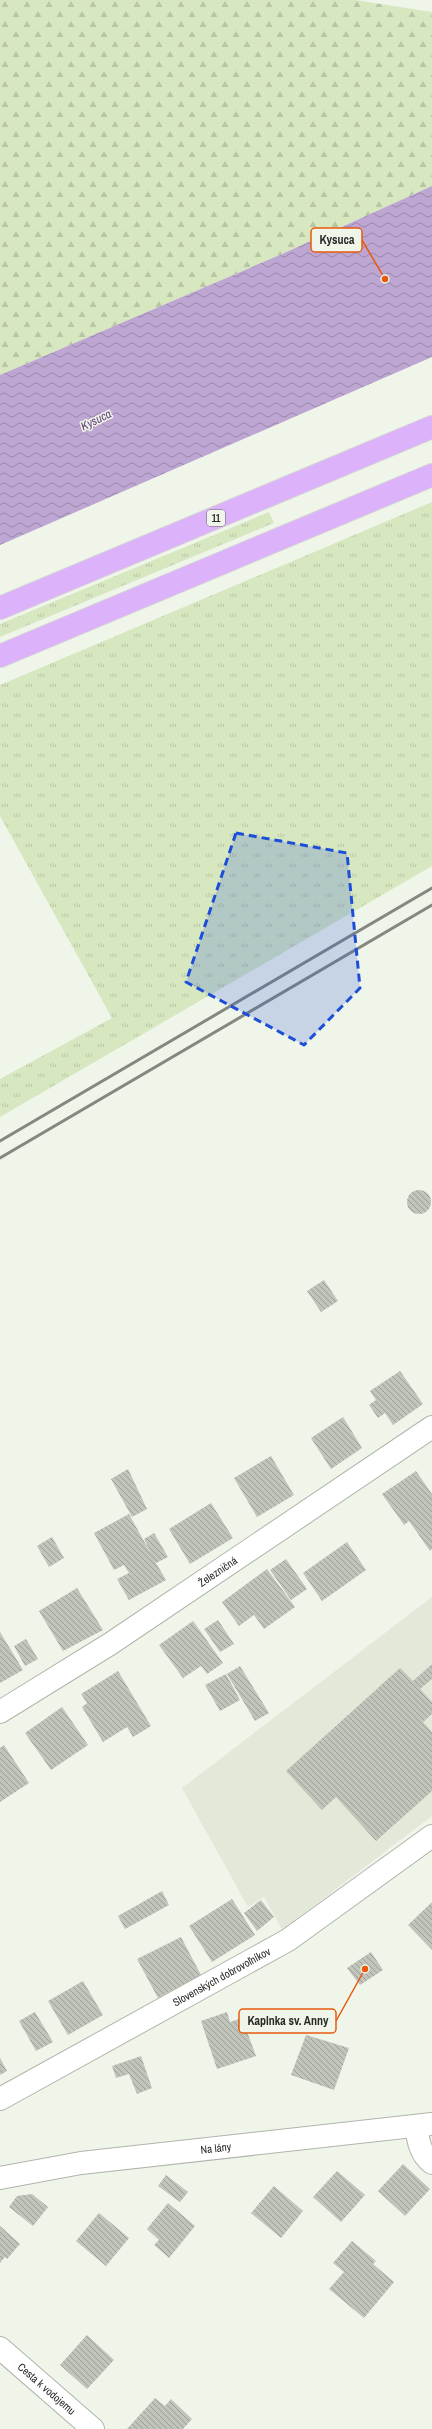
<svg xmlns="http://www.w3.org/2000/svg" width="432" height="2429" viewBox="0 0 432 2429" font-family="'Archivo Narrow',sans-serif">
<defs>
<pattern id="grass-tufts" width="24" height="20" patternUnits="userSpaceOnUse"><rect width="24" height="20" fill="#d7e7c0"/><path d="M3 7l-1-3M5 7V3M7 7l1-3M15 17l-1-3M17 17v-4M19 17l1-3" fill="none" stroke="#b9c6a5"/></pattern>
<pattern id="forest-firs" width="22" height="20" patternUnits="userSpaceOnUse"><rect width="22" height="20" fill="#d7e7c0"/><path d="M5 1l3.5 6h-7zM16 11l3.5 6h-7z" fill="#b9c6a5"/></pattern>
<pattern id="water-waves" width="16" height="10" patternUnits="userSpaceOnUse"><rect width="16" height="10" fill="#bea6d2"/><path d="M0 5q4-4 8 0t8 0" fill="none" stroke="#9a87aa"/></pattern>
<pattern id="building-back-hatch" width="6" height="6" patternUnits="userSpaceOnUse"><rect width="6" height="6" fill="#c0c4ba"/><path d="M-1 5l2 2M0 0l6 6M5-1l2 2" fill="none" stroke="#9c9f97"/></pattern>
</defs>
<rect width="100%" height="100%" fill="#f0f5ea"/>
<polygon fill="#e2e9d8" points="432,1597 432,1816 282,1930 264,1897 248,1907 182,1788"/>
<g fill="url(#grass-tufts)">
<polygon points="432,502 432,866 0,1117 0,1079 112,1018 0,816 0,685"/>
<polygon points="269,512 274,523 0,637 0,624"/>
</g>
<polygon fill="url(#forest-firs)" points="0,0 355,0 432,12 432,186 282,254 0,375"/>
<polygon fill="url(#water-waves)" points="432,186 432,357 0,545 0,375 282,254"/>
<g fill="url(#building-back-hatch)">
<circle cx="419" cy="1202" r="12"/>
<polygon points="324,1280 338,1301 321,1312 307,1291"/>
<polygon points="400,1371 423,1404 393,1425 385,1413 378,1418 369,1405 376,1400 370,1391"/>
<polygon points="343,1417 362,1448 331,1469 311,1438"/>
<polygon points="271,1456 294,1495 257,1517 234,1478"/>
<polygon points="128,1469 147,1509 132,1517 111,1479"/>
<polygon points="416,1471 432,1494 432,1549 430,1551 409,1521 404,1525 382,1494"/>
<polygon points="211,1503 233,1538 190,1564 169,1529"/>
<polygon points="129,1514 151,1554 144,1539 154,1533 168,1557 156,1563 166,1580 129,1600 117,1579 129,1573 124,1565 114,1570 94,1533"/>
<polygon points="52,1537 64,1558 49,1567 37,1546"/>
<polygon points="347,1542 366,1570 322,1601 303,1573"/>
<polygon points="286,1559 307,1589 291,1600 270,1570"/>
<polygon points="267,1569 295,1607 264,1629 254,1615 239,1626 222,1602"/>
<polygon points="77,1588 103,1630 63,1651 39,1611"/>
<polygon points="218,1620 234,1644 220,1652 204,1629"/>
<polygon points="193,1621 223,1663 207,1674 201,1666 183,1678 159,1645"/>
<polygon points="0,1632 23,1670 0,1683"/>
<polygon points="26,1639 38,1659 25,1666 14,1646"/>
<polygon points="432,1664 432,1679 420,1689 432,1702 432,1714 423,1722 432,1732 432,1791 376,1841 336,1797 322,1810 286,1771 400,1668 413,1681"/>
<polygon points="240,1666 269,1713 255,1721 227,1674"/>
<polygon points="118,1671 151,1726 133,1737 127,1727 103,1742 82,1707 87,1703 81,1694"/>
<polygon points="226,1674 240,1700 220,1711 205,1685"/>
<polygon points="62,1707 88,1745 51,1770 25,1733"/>
<polygon points="4,1745 29,1783 0,1802 0,1748"/>
<polygon points="162,1891 169,1905 125,1929 118,1916"/>
<polygon points="232,1899 255,1935 212,1962 189,1926"/>
<polygon points="261,1900 274,1917 257,1931 244,1913"/>
<polygon points="432,1902 432,1950 408,1925"/>
<polygon points="181,1937 201,1975 158,1998 137,1959"/>
<polygon points="371,1952 383,1970 360,1985 347,1968"/>
<polygon points="83,1981 103,2015 68,2035 48,2001"/>
<polygon points="35,2012 53,2042 36,2051 19,2021"/>
<polygon points="227,2012 230,2022 242,2018 256,2056 217,2069 201,2021"/>
<polygon points="306,2035 349,2048 334,2090 291,2075"/>
<polygon points="141,2056 152,2088 137,2094 129,2074 116,2078 112,2066"/>
<polygon points="0,2058 7,2071 0,2075"/>
<polygon points="403,2164 430,2189 405,2216 378,2191"/>
<polygon points="337,2171 365,2195 341,2222 313,2197"/>
<polygon points="166,2175 188,2192 180,2202 158,2186"/>
<polygon points="274,2186 303,2211 281,2238 251,2213"/>
<polygon points="32,2194 48,2207 33,2226 9,2207 17,2196"/>
<polygon points="168,2203 195,2226 169,2258 154,2245 159,2240 147,2229"/>
<polygon points="99,2213 129,2238 106,2266 76,2241"/>
<polygon points="0,2226 20,2244 7,2259 5,2257 0,2263"/>
<polygon points="352,2241 376,2261 373,2264 394,2282 364,2318 329,2289 344,2272 333,2263"/>
<polygon points="87,2335 114,2360 87,2389 60,2365"/>
<polygon points="155,2398 165,2406 171,2399 192,2419 183,2429 127,2429"/>
</g>
<g fill="none" stroke-linecap="round" stroke-linejoin="round">
<g stroke="#b0b5ab" stroke-width="24">
<g id="street">
<path id="s1" d="M0,1712L110,1644L432,1427"/>
<path id="s2" d="M0,2099L288,1940L432,1836"/>
<path d="M416,2126C418,2140 420,2154 432,2163"/>
<path id="s3" d="M0,2348L93,2429"/>
</g>
</g>
<g stroke="#b0b5ab" stroke-width="24">
<g id="secondary">
<path id="s4" d="M0,2178L81,2163L432,2124"/>
</g>
</g>
<g stroke="#d4d4d4" stroke-width="24">
<g id="primary">
<polyline points="0,608 432,427"/>
<polyline points="0,656 432,475"/>
</g>
</g>
<use href="#street" stroke="#fff" stroke-width="22"/>
<use href="#secondary" stroke="#fff" stroke-width="22"/>
<use href="#primary" stroke="#dcb3fa" stroke-width="22"/>
<g stroke="#858881" stroke-width="3">
<polyline points="0,1141 432,888"/>
<polyline points="0,1158 432,905"/>
</g>
</g>
<path fill="#1d4ed8" fill-opacity="0.2" stroke="#1d4ed8" stroke-width="3" stroke-dasharray="8 5" stroke-linejoin="round" d="M236,833L347,853L360,988L304,1045L186,982Z"/>
<g text-anchor="middle" stroke-width="3" stroke-linejoin="round" paint-order="stroke">
<rect fill="#f0f5ea" stroke="#646761" stroke-width="1" x="207" y="510" width="18" height="16" rx="3"/>
<g font-size="10" font-weight="bold" fill="#282a26">
<text x="216" y="522">11</text>
</g>
<g font-size="11" fill="#282a26" stroke="#f0f5ea">
<text dy="4" stroke="none"><textPath href="#s1" startOffset="259">Železničná</textPath></text>
<text dy="4" stroke="none"><textPath href="#s2" startOffset="253">Slovenských dobrovoľníkov</textPath></text>
<text dy="4" stroke="none"><textPath href="#s4" startOffset="218">Na lány</textPath></text>
<text dy="4" stroke="none"><textPath href="#s3" startOffset="62">Cesta k vodojemu</textPath></text>
</g>
<g font-size="12" font-style="italic" fill="#63437b" stroke="#f0f5ea">
<text transform="translate(96 420) rotate(-26)" y="4">Kysuca</text>
</g>
</g>
<path fill="none" stroke="#e8590c" stroke-width="1.5" d="M385 279L362 240M365 1969L336 2021"/>
<g fill="#e8590c" stroke="#f0f5ea" stroke-width="1.5">
<circle cx="385" cy="279" r="4"/>
<circle cx="365" cy="1969" r="4"/>
</g>
<g fill="#f0f5ea" stroke="#e8590c" stroke-width="1.5">
<rect x="311" y="228" width="51" height="24" rx="4"/>
<rect x="239" y="2009" width="97" height="24" rx="4"/>
</g>
<g font-size="12" text-anchor="middle" font-weight="bold" fill="#282a26">
<text x="337" y="244">Kysuca</text>
<text x="288" y="2025">Kaplnka sv. Anny</text>
</g>
</svg>
